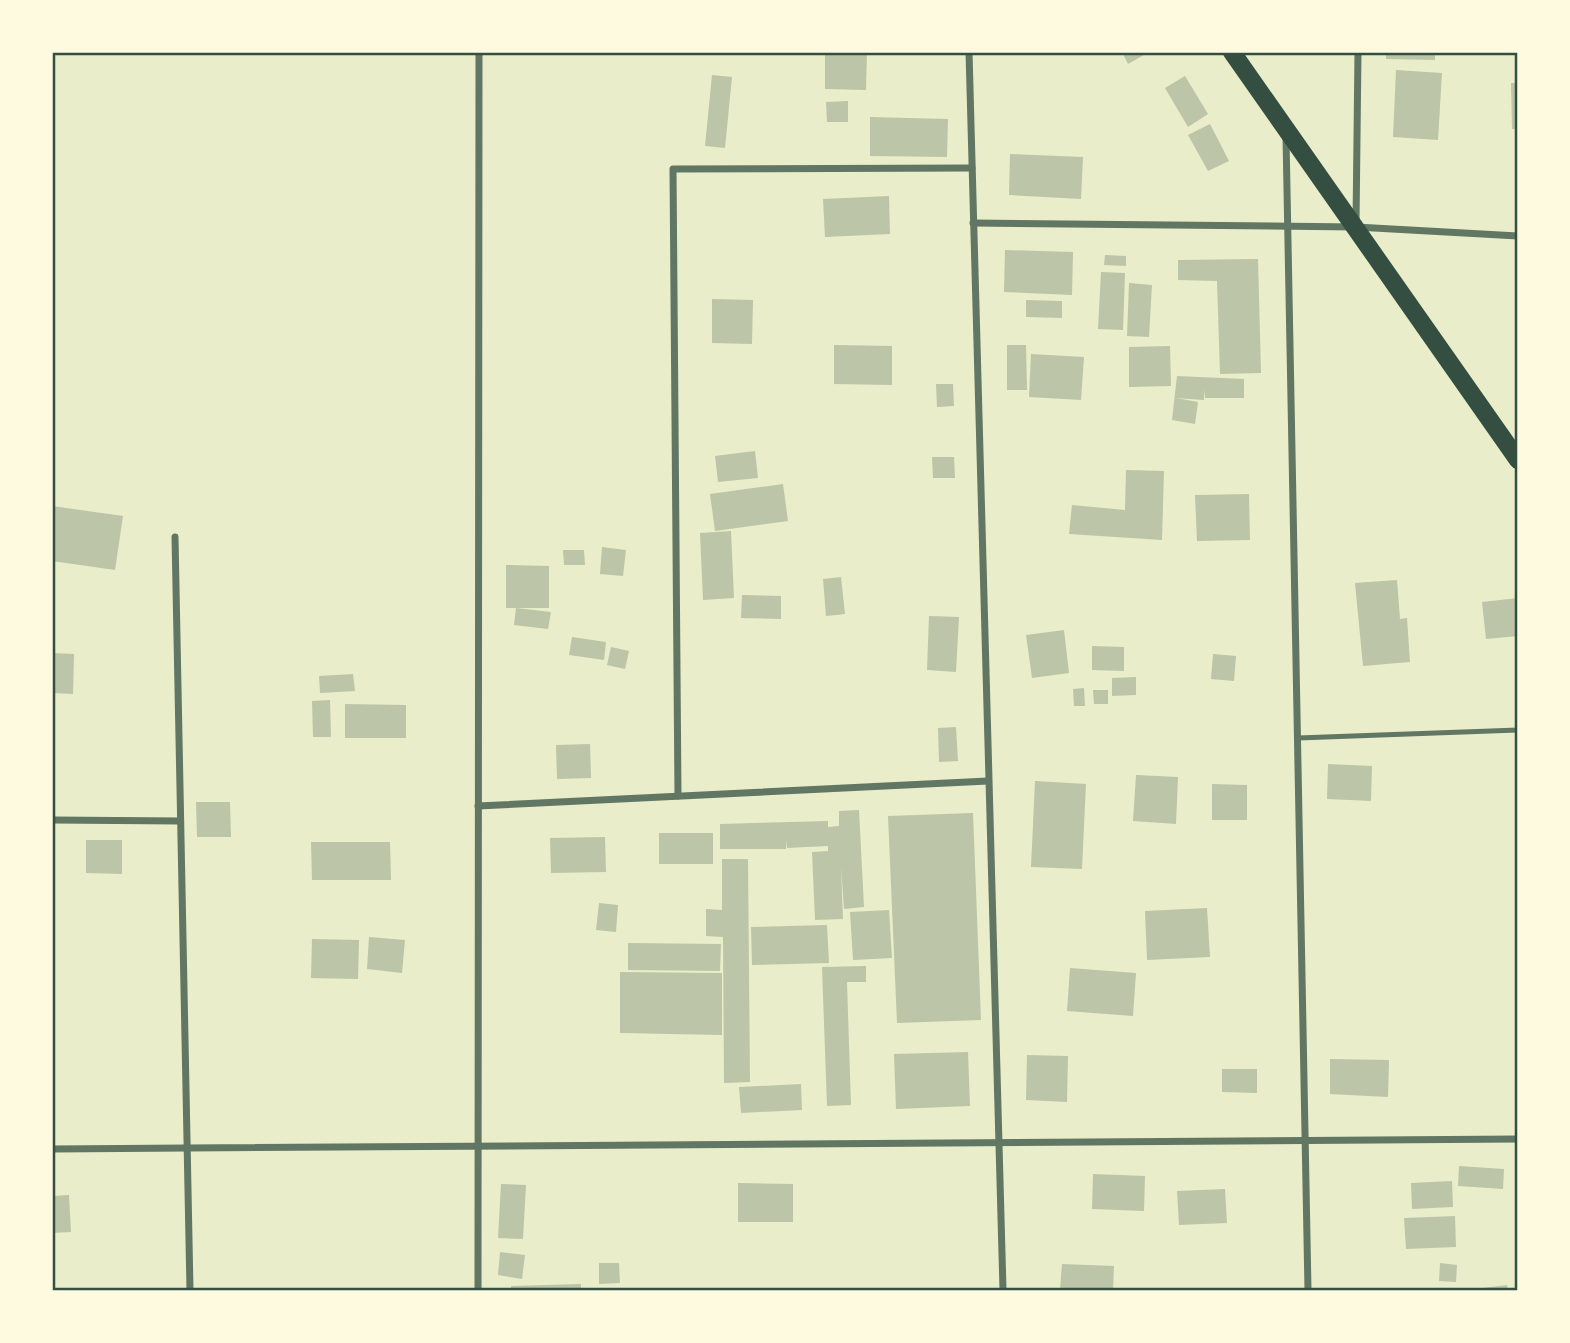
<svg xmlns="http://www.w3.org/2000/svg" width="1570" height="1343" viewBox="0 0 1570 1343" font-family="Figtree,sans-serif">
<rect width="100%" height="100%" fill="#e9edc9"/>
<g fill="#bcc5a7">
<polygon points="825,52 867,52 866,90 825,89"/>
<polygon points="1122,52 1149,52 1128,64"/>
<polygon points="1386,52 1435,52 1435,60 1386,59"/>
<polygon points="1396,70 1442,73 1438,140 1393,137"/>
<polygon points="712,75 732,77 725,148 705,146"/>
<polygon points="1185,76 1208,114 1188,127 1165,88"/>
<polygon points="1511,83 1518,83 1518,129 1512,129"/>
<polygon points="848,101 848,122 827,122 826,102"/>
<polygon points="870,117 948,119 947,157 870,156"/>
<polygon points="1210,124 1229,161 1208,171 1188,135"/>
<polygon points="1010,154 1083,157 1081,199 1009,195"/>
<polygon points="889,196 890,234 825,237 823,199"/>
<polygon points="1005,250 1073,252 1072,295 1004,292"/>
<polygon points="1105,255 1126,256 1126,266 1104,265"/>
<polygon points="1258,259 1261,373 1220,374 1217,281 1178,280 1178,260"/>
<polygon points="1101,272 1125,273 1123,330 1098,329"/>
<polygon points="1129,283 1152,285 1149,337 1127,336"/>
<polygon points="712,299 753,300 752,344 712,343"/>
<polygon points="1026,300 1062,301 1062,318 1026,317"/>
<polygon points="834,345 892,346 892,385 834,384"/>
<polygon points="1007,345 1026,345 1027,390 1007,390"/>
<polygon points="1170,346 1171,386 1129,387 1129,347"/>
<polygon points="1031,354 1084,357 1081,400 1029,397"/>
<polygon points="1177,376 1244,379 1244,398 1205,398 1204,389 1204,400 1176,398 1198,402 1195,424 1172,420"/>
<polygon points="936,384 953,384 954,406 937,407"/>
<polygon points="755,451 758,478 718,482 715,456"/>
<polygon points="932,457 954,457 955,478 933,478"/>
<polygon points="1126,470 1164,471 1162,540 1069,534 1072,505 1125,510"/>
<polygon points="783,484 788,521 715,531 710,494"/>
<polygon points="1249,494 1250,540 1197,541 1195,495"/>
<polygon points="52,506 123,516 115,570 52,561"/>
<polygon points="731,531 734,598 703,600 700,533"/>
<polygon points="602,547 626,550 623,576 600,574"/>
<polygon points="563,550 584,550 585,565 564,565"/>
<polygon points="506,565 549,566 549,608 506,608"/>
<polygon points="841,577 845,614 826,616 823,579"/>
<polygon points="1397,580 1400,619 1407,618 1410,662 1363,666 1355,583"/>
<polygon points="742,595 781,596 781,619 741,618"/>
<polygon points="1518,598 1518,636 1486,639 1482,602"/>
<polygon points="516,608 551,612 548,629 514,625"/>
<polygon points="929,616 959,617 956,672 927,670"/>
<polygon points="1064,630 1069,673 1032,678 1026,635"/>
<polygon points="572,637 606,642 604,660 569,655"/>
<polygon points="1092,646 1124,647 1124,671 1092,670"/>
<polygon points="611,647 629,651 625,669 607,665"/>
<polygon points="52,653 74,654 73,694 52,693"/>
<polygon points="1213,654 1236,656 1234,681 1211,679"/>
<polygon points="353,674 355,691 320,693 319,676"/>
<polygon points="1136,677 1136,695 1112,696 1112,678"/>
<polygon points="1084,688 1085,706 1074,706 1073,689"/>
<polygon points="1093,690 1108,690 1108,704 1094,704"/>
<polygon points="330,700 331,737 313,737 312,701"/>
<polygon points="345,704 406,705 406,738 345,738"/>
<polygon points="956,727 958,761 939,762 938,728"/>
<polygon points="590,744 591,778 557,779 556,745"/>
<polygon points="1328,764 1372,766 1371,801 1327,799"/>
<polygon points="1136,775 1178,777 1176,824 1133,821"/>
<polygon points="1035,781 1086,784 1082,869 1031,867"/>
<polygon points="1212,784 1247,785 1247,820 1212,820"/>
<polygon points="196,802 230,802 231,837 197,837"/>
<polygon points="859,810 864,907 844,909 841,867 843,919 815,920 812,852 828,851 828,846 787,848 786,839 786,849 720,849 720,824 828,821 828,827 839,826 839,811"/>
<polygon points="973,813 981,1020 897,1023 888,816"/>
<rect x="659" y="833" width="54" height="31"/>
<polygon points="605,837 606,872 551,873 550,838"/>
<polygon points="86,840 122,840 122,874 86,873"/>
<polygon points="311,842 390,842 391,880 312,880"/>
<polygon points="722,859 748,859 750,1082 724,1083 723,937 706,936 706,909 722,910"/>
<polygon points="599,903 618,905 616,932 596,930"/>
<polygon points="1207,908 1210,957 1147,960 1145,911"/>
<polygon points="889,910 892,958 853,960 850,912"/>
<polygon points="827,925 829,963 752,965 751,927"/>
<polygon points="369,937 405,940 402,973 367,969"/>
<polygon points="312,939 359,940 358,979 311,978"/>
<polygon points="628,943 721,944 720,971 628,970"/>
<polygon points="866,966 866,982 847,982 851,1105 827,1106 822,967"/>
<polygon points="1070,968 1136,973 1133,1016 1067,1011"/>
<polygon points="620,972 722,973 722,1035 620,1033"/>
<polygon points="968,1052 970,1106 896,1109 894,1054"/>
<polygon points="1027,1055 1068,1056 1067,1102 1026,1100"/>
<polygon points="1330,1059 1389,1060 1388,1097 1330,1094"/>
<polygon points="1222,1069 1257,1069 1257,1093 1222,1092"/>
<polygon points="801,1084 802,1110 741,1113 739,1087"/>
<polygon points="1459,1166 1504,1169 1503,1189 1458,1186"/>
<polygon points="1093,1174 1145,1176 1144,1211 1092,1209"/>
<polygon points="1452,1181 1453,1207 1412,1209 1411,1183"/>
<polygon points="738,1183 793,1184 793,1222 738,1222"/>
<polygon points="501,1184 526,1185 523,1239 498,1238"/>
<polygon points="1225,1189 1227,1223 1179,1225 1177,1191"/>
<polygon points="69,1195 71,1232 52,1233 52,1196"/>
<polygon points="1455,1216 1456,1247 1406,1249 1404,1218"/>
<polygon points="500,1252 525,1255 522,1279 498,1275"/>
<polygon points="599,1263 619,1263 620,1283 599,1284"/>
<polygon points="1440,1263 1457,1265 1456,1282 1439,1281"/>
<polygon points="1062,1264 1114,1266 1113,1290 1060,1290"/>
<polygon points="581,1284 581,1290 511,1290 511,1286"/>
<polygon points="1507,1285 1508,1290 1475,1290 1475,1289"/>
</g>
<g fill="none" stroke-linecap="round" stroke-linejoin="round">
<polyline stroke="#617663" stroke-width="5" points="1298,738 1518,730"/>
<g stroke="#617663" stroke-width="7">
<polyline points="969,52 1003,1290"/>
<polyline points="1286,137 1308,1290"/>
<polyline points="973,223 1356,227 1518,236"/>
<polyline points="1356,223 1358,52"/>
<polyline points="175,537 190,1290"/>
<polyline points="678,796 673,169 972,168"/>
<polyline points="478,806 988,781"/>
<polyline points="52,820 180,821"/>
<polyline points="52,1149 1518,1139"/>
<polyline points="478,1290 479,52"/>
</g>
<polyline stroke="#344e41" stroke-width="18" points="1232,52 1518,460"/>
</g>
<rect width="1570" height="1343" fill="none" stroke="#fefae0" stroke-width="108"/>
<rect x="54" y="54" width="1462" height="1235" fill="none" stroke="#344e41" stroke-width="2.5"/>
</svg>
